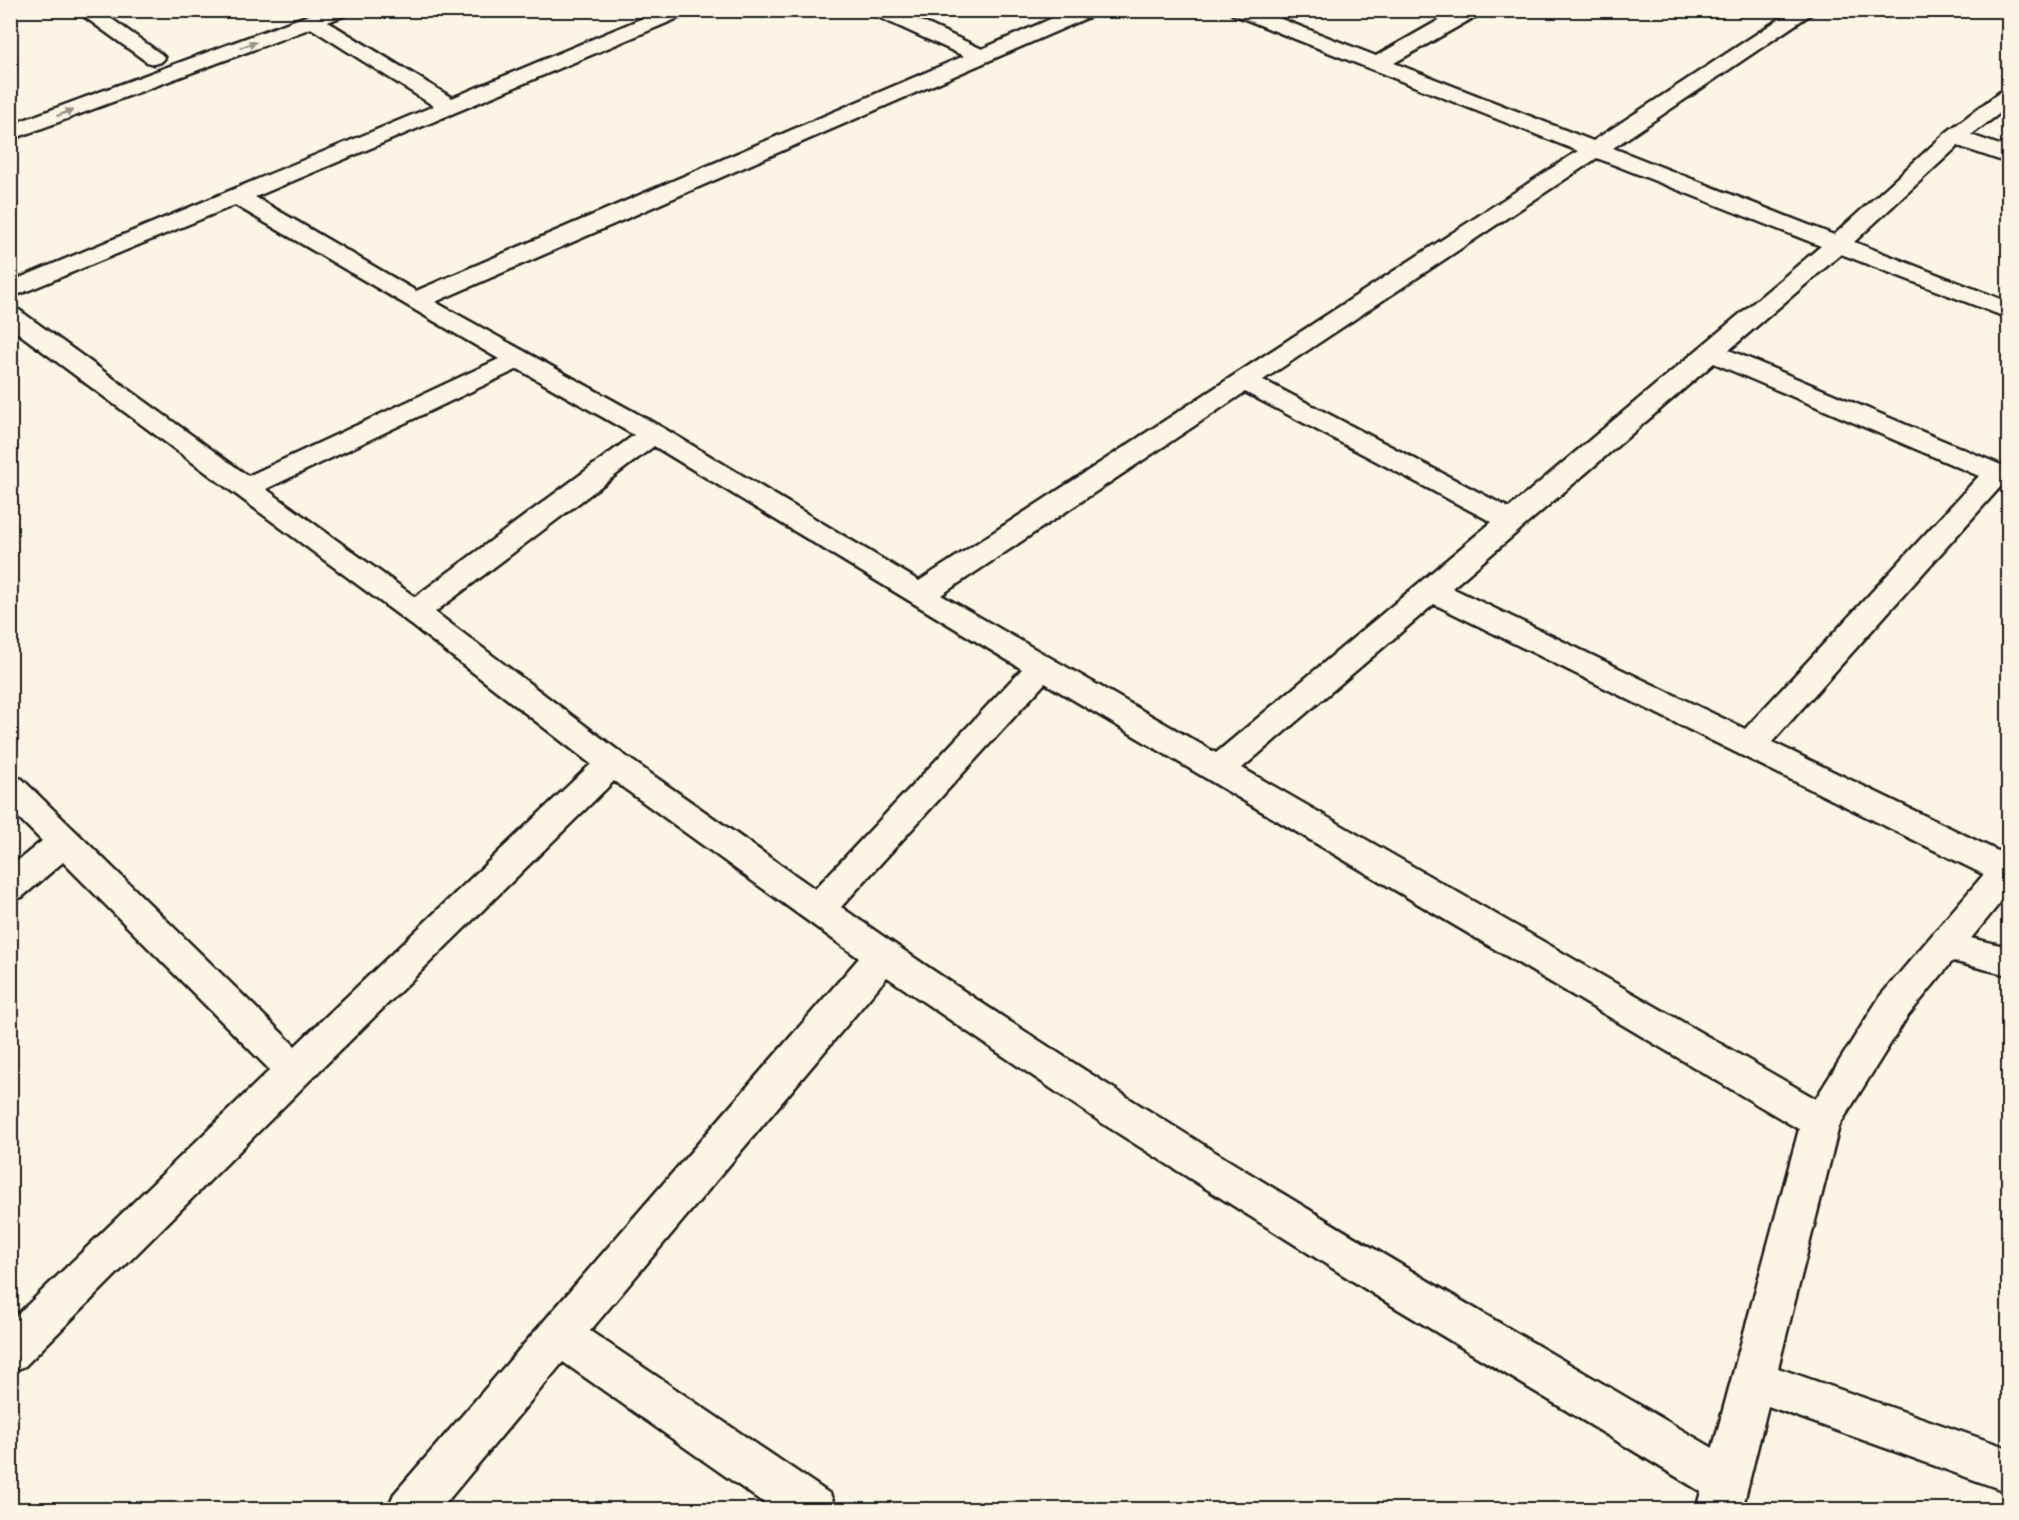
<svg xmlns="http://www.w3.org/2000/svg" width="2019" height="1520" viewBox="0 0 2019 1520" font-family="'Shantell Sans',sans-serif">
<rect width="100%" height="100%" fill="#fcf5e5"/>
<filter id="ink" filterUnits="userSpaceOnUse"><feTurbulence type="fractalNoise" baseFrequency=".0167" numOctaves="2"/><feDisplacementMap in="SourceGraphic" scale="12" xChannelSelector="R" yChannelSelector="G"/><feConvolveMatrix kernelMatrix="1 2 1 2 8 2 1 2 1" color-interpolation-filters="sRGB"/></filter>
<g filter="url(#ink)">
<g fill="none" stroke-linecap="round" stroke-linejoin="round">
<g stroke="#1c1c1c" stroke-width="5">
<g id="street">
<polygon points="75,10 99,10 161,54 165,58 161,62 154,64 147,62"/>
<path d="M662,10H691L688,14L255,197L416,291L964,56L872,14L869,10H897L982,49L1071,10H1099L1096,14L435,302L663,428L919,581L1578,151L1232,14L1229,10H1258L1376,56L1457,10H1483L1480,14L1394,63L1593,141L1793,10H1817L1613,148L1834,235L1947,132L2000,92L2008,91V107L1971,135L2008,148V163L1958,146L1854,242L2008,302V318L1841,254L1729,350L2008,468V487L2002,485L1772,742L2008,856V884L1995,880L1434,604L1242,768L1835,1110L1841,1122L1835,1134L1821,1139L1807,1134L1045,683L841,907C1130,1110 1437,1287 1742,1465L1749,1481L1742,1497L1726,1503L1710,1497L1383,1300L1105,1125L887,977L590,1331L830,1494L837,1510H774L563,1362L440,1510H387L394,1494L859,958L614,781L309,1081L25,1366L10,1372V1322L270,1070L63,862L22,897L10,900V867L42,841L10,809V776L22,779L295,1046L591,764L404,619L10,327V307L19,310L248,476L499,359L235,205L10,298V282L434,106L306,25L303,21L306,17H320L452,98ZM1597,158L1821,246L1509,508L1263,380ZM1714,363L1979,476L1745,729L1452,588ZM518,369L634,435L415,597L266,489ZM1245,392L1492,522L1216,753L941,595ZM654,446L1022,669L815,889L624,755L435,612Z"/>
<polygon points="1945,932 2008,947 2008,975 1932,956 1927,946 1932,936"/>
</g>
</g>
<g stroke="#1c1c1c" stroke-width="5">
<g id="secondary">
<polygon points="322,10 352,10 349,14 10,140 10,125"/>
<polygon points="2008,856 2008,893 1907,1017 1839,1126 1778,1368 2008,1448 2008,1492 1768,1406 1742,1510 1696,1510 1801,1122 1881,995 1996,860"/>
</g>
</g>
<use href="#street" fill="#fcf5e5" fill-rule="evenodd"/>
<use href="#secondary" fill="#fcf5e5" fill-rule="evenodd"/>
</g>
<defs><path id="oneway-solid" d="M-6-.8H1V-3.2L6.5 0L1 3.2V.8H-6Z" transform="scale(1.5)"/></defs>
<g fill="#97938b">
<use href="#oneway-solid" transform="translate(248 45) rotate(-20)"/>
<use href="#oneway-solid" transform="translate(65 113) rotate(-20)"/>
</g>
</g>
<rect width="2019" height="1520" fill="none" stroke="#fcf5e5" stroke-width="36"/>
<rect x="18" y="18" width="1983" height="1484" fill="none" stroke="#1c1c1c" stroke-width="2" filter="url(#ink)"/>
</svg>
